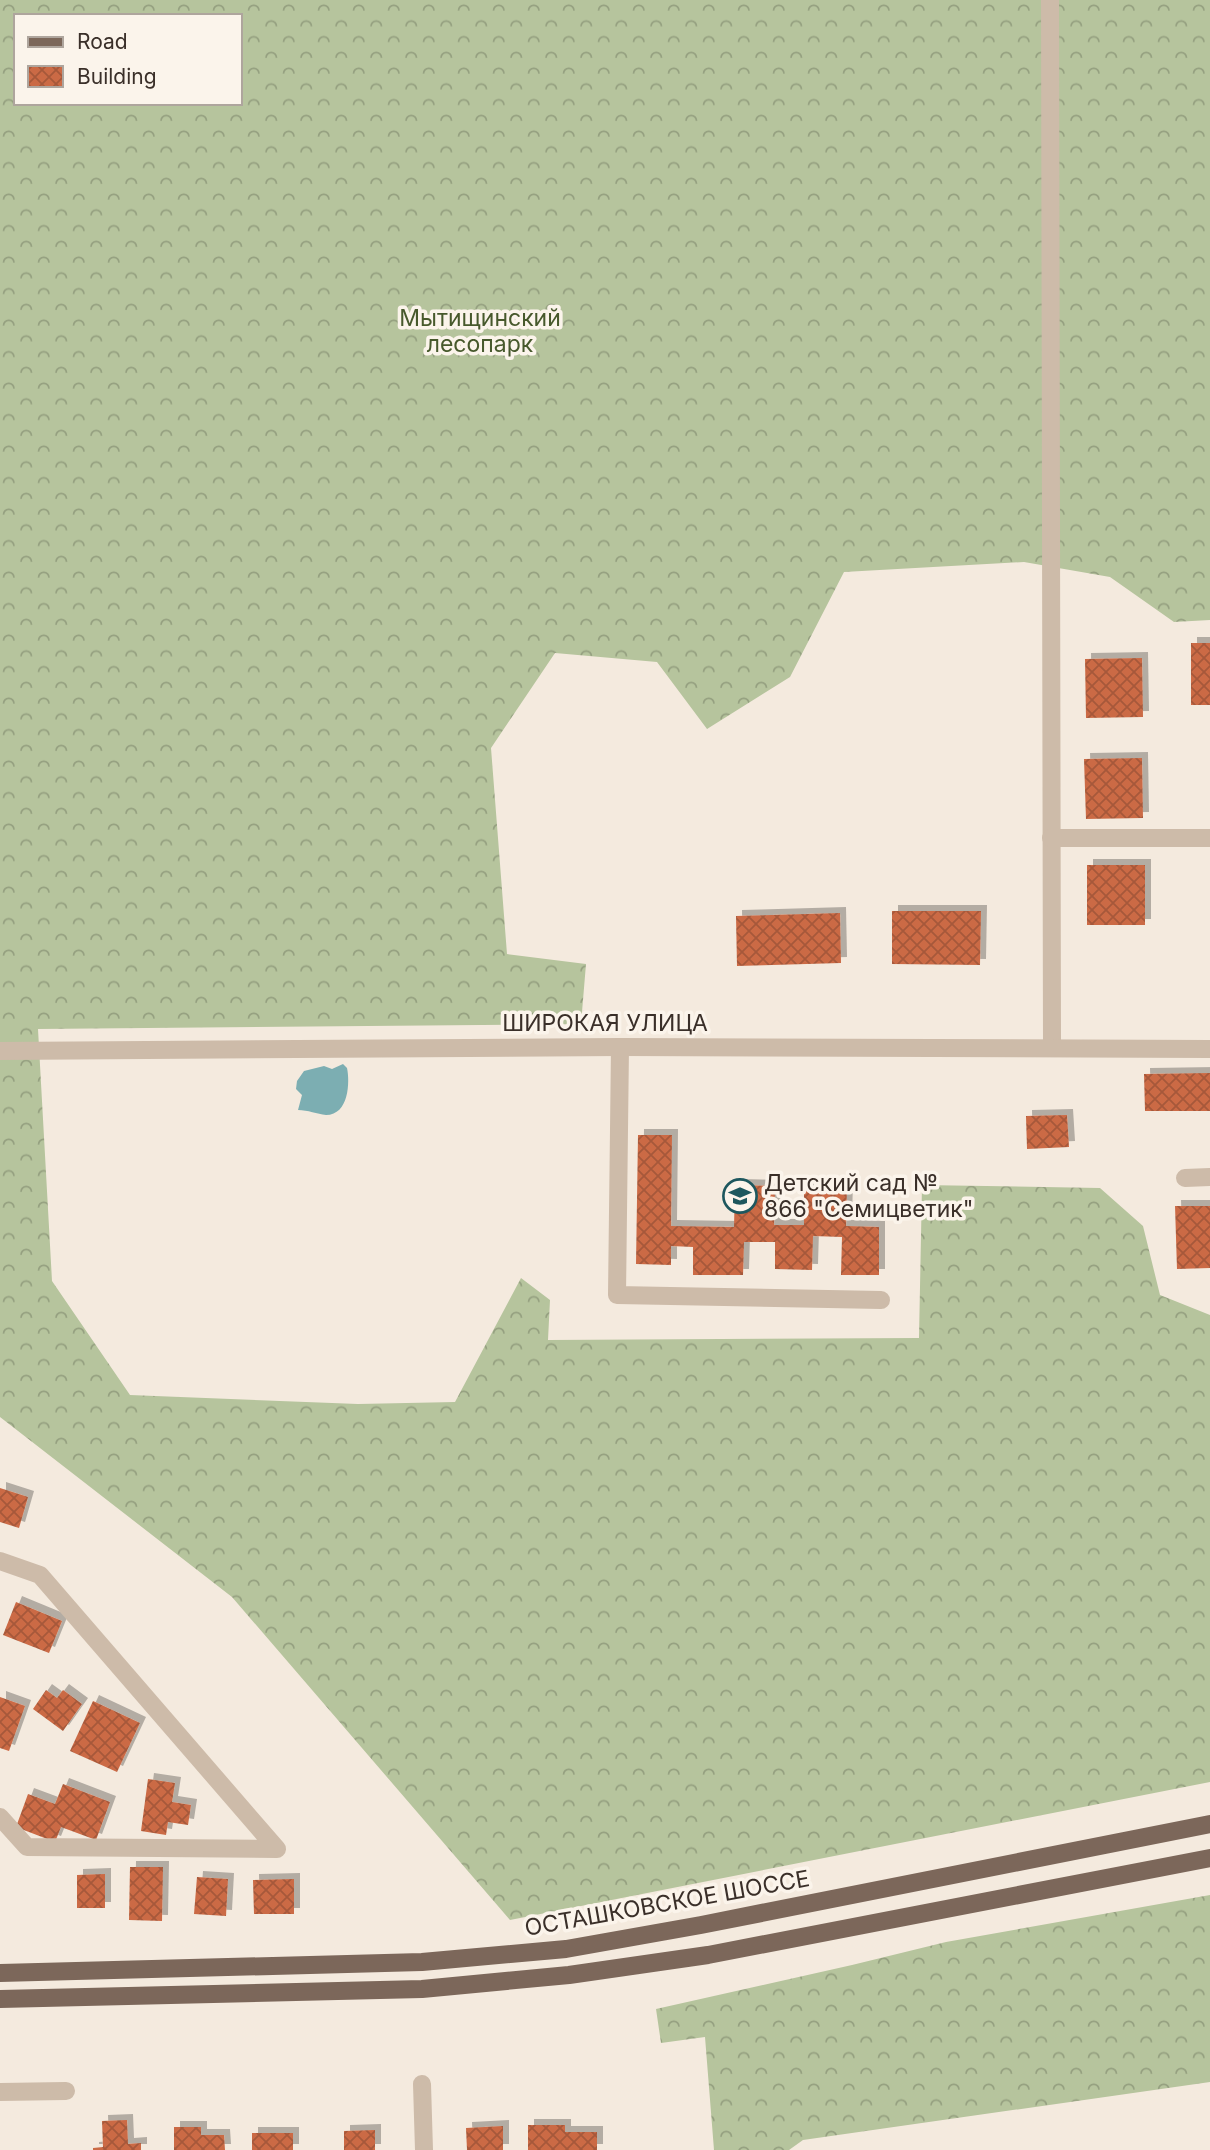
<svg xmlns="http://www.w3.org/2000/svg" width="1210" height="2150" viewBox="0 0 1210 2150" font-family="Inter,sans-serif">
<defs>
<pattern id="forest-crowns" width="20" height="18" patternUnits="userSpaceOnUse" patternTransform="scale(1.75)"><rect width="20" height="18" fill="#b6c49d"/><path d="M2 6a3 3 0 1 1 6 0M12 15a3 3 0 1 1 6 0" fill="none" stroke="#95a080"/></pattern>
<pattern id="building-cross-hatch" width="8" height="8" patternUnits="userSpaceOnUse" patternTransform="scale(1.75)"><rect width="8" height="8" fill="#cb6a45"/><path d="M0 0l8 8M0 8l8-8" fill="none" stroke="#a6583a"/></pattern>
<filter id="shadow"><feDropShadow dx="6" dy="-6" stdDeviation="0" flood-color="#0004"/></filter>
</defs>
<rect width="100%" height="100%" fill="#f4eade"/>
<g fill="url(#forest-crowns)" fill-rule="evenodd">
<path d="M0,0H1210V620L1174,622L1110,577L1024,562L844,572L790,677L707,729L657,662L555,653L491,748L507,954L586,964L581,1024L38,1029L52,1281L130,1395L358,1404L455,1402L521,1278L550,1300L548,1340L919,1338L922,1185L1100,1188L1143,1226L1160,1295L1210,1315V1782L510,1920L232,1597L0,1417ZM16,16H240V103H16Z"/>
<polygon points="1210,1895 1210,2082 803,2140 789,2150 714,2150 705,2037 661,2043 656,2009 852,1965 946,1942"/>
</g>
<path fill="#7caeb2" d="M343,1064L347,1068C350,1082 349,1115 326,1115C317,1114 308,1110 298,1110L302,1095L296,1089L297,1081L304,1071L324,1066L332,1069Z"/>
<g fill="url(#building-cross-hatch)" filter="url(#shadow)">
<rect x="1191" y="643" width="19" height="62"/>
<polygon points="1142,658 1143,717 1086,718 1085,659"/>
<polygon points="1142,758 1143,818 1086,819 1084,759"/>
<rect x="1087" y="865" width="58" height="60"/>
<polygon points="892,911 981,911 980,965 892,964"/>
<polygon points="840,913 841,963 737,966 736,916"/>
<polygon points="1210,1073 1210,1111 1145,1111 1144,1074"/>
<polygon points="1067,1115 1069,1147 1027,1149 1026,1116"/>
<polygon points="638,1135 672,1135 671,1226 734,1227 735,1185 775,1186 774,1225 804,1225 804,1186 847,1186 846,1226 879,1227 879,1275 841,1275 842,1237 813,1236 812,1270 775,1269 775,1242 744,1242 743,1275 693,1275 693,1247 671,1246 671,1265 636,1264"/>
<polygon points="1175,1206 1210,1206 1210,1268 1177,1269"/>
<polygon points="0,1488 28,1497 19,1528 0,1522"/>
<polygon points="16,1602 62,1621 49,1653 3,1635"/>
<polygon points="46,1690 57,1698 63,1690 82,1704 63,1731 33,1709"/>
<polygon points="0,1697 25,1706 9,1751 0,1748"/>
<polygon points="93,1701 140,1723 117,1772 70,1751"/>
<polygon points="148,1779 175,1783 172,1802 191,1805 188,1825 168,1822 166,1835 141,1831"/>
<polygon points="63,1784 110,1802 96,1840 61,1827 55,1842 16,1827 28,1794 55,1804"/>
<polygon points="130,1867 163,1867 162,1921 129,1920"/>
<polygon points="105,1874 105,1908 77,1908 77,1875"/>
<polygon points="197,1877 228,1879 226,1916 194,1914"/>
<polygon points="294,1879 294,1914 254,1914 253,1880"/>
<polygon points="127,2120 128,2144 141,2143 141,2150 93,2150 93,2148 103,2147 102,2121"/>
<polygon points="528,2125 565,2125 565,2132 597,2132 597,2150 528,2150"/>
<polygon points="503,2126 503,2150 467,2150 466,2128"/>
<polygon points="174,2127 201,2127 201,2135 224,2135 225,2150 174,2150"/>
<polygon points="375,2130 375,2150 344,2150 344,2131"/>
<rect x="252" y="2133" width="41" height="17"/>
</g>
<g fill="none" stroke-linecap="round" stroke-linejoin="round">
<g stroke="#cdbba9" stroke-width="18">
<polyline points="1050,0 1052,1047"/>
<polyline points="1051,838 1210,838"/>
<polyline points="620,1047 617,1295 881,1300"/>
<polyline points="0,1051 620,1047 1210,1049"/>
<polyline points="1185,1178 1210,1177"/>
<polyline points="0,1561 40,1575 277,1849 27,1847 0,1817"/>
<polyline points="422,2084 424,2150"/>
<polyline points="0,2092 66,2091"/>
</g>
<g stroke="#7c675a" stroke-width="18">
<polyline points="0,1973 422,1962 566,1949 701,1925 1210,1824"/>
<polyline points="0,1999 422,1989 569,1975 708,1955 1210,1858"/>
</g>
</g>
<defs>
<g id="school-ring" transform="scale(1.75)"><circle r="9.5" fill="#fbf4eb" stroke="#1d575e" stroke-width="1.5"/><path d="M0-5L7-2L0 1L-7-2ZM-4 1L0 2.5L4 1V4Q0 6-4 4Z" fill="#1d575e"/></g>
</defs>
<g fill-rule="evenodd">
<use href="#school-ring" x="740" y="1196"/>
</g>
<g text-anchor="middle" stroke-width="7" stroke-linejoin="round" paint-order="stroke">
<g font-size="23" fill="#47592c" stroke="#fbf4eb">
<text x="480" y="326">Мытищинский<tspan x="480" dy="26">лесопарк</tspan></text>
</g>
<g font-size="23" fill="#3a2f29" stroke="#fbf4eb">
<text x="605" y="1031">ШИРОКАЯ УЛИЦА</text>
<text transform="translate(667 1903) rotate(-10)" y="8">ОСТАШКОВСКОЕ ШОССЕ</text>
</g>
<g font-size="23" fill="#3a2f29" stroke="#fbf4eb" text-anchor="start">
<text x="764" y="1191">Детский сад №<tspan x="764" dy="26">866 "Семицветик"</tspan></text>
</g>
</g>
<rect x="14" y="14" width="228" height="91" fill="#fbf4eb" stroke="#aea59d" stroke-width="2"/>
<rect x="28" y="37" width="35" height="10" fill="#7c675a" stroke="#aea59d" stroke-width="2"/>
<text x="77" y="49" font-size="21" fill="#3a2f29">Road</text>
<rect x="28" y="66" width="35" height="21" fill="url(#building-cross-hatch)" stroke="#aea59d" stroke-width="2"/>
<text x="77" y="84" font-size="21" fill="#3a2f29">Building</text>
</svg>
